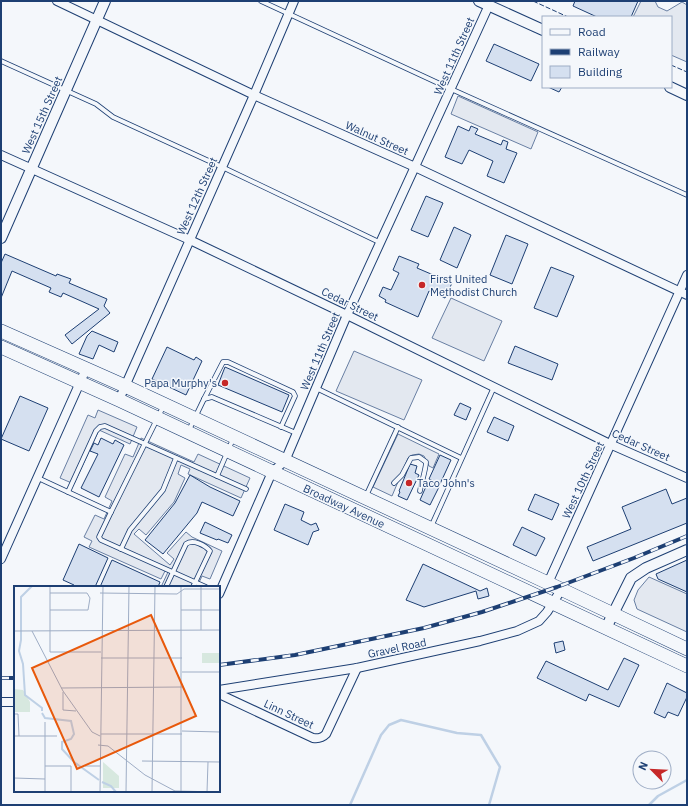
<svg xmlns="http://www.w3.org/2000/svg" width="688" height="806" viewBox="0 0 688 806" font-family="'IBM Plex Sans',sans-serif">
<rect width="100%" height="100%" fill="#f4f7fb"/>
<g fill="#e3e8f0" stroke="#687fa3">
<polygon points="641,1 655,1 658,7 667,11 682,2 687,5 687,62 671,55 671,17 633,17"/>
<polygon points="458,96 538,132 531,149 451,114"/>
<polygon points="451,298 502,321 484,361 432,338"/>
<polygon points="354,351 422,380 404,420 336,391"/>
<polygon points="98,410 137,427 130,444 99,430 74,484 60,478 88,415 95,418"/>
<polygon points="398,434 439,454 433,468 429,466 424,456 419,454 412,455 408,458 392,496 373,487"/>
<polygon points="141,438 194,462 198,454 250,478 241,498 188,474 190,469 181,465 178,474 185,478 174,502 146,535 139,529 134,534 170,565 174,559 167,553 186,532 192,537 222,551 210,579 202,576 197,587 161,587 168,572 165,571 161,579 89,547 92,541 84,537 95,515 104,519 112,501 105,497 125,454 133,457"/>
<polygon points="649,577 687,594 687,632 637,609 634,600 638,590"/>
</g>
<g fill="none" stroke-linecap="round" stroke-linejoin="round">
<g stroke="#bed0e5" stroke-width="2.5">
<polyline points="350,805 381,735 389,725 401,720 457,733 481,735 500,767 489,805"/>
<polyline points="649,805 658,796 687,780"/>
</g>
</g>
<g fill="#d5e0f0" stroke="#1d3f73">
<polygon points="575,1 638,1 631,17 597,17 573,6"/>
<polygon points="494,44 539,64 531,81 486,61"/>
<polygon points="548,87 562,87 559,92"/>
<polygon points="458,126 469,131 471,126 478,129 475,134 501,145 503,140 508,142 506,149 517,153 504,183 487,176 493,161 469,150 462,164 445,157"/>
<polygon points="426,196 443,203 428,237 411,230"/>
<polygon points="454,227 471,235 457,268 440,260"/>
<polygon points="506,235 528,244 512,284 490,275"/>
<polygon points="5,254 56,276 57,274 71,279 69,283 107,299 104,306 110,313 72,344 65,335 99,309 63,293 61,297 49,292 51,288 12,271 1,298 1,263"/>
<polygon points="399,256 419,264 417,268 452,283 445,298 429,291 418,317 385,302 386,300 379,296 383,287 391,290 399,273 393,270"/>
<polygon points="551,267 574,276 557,317 534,308"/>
<polygon points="92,331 118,342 114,352 99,345 93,359 79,354 87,336"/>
<polygon points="515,346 558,364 552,380 508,363"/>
<polygon points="167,347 194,360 196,357 202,361 186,395 152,379"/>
<polygon points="225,367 289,395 282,412 218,385"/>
<polygon points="20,396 48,408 29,451 1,439"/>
<polygon points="460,403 471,408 466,420 454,415"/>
<polygon points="494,417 514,426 508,441 487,432"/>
<polygon points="101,438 113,444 115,440 124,445 99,497 81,488 98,454 90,451 94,443 98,445"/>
<polygon points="440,455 451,460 440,484 429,479"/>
<polygon points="410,464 417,466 415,473 419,475 407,500 398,496 400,492 399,491"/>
<polygon points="190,475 210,487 240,501 233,516 202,502 197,513 163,554 145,540 175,503"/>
<polygon points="428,482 439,487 430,505 420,500"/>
<polygon points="666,489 672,504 687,498 687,523 593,561 587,547 631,529 622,507"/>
<polygon points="535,494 559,504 552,520 528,510"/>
<polygon points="285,504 304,512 301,520 311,525 316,523 319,530 313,532 308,545 274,530"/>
<polygon points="205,522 232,535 228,543 218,539 217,540 200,533"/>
<polygon points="522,527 545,538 536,556 513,545"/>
<polygon points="79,544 108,558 95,587 73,587 74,585 63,580"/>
<polygon points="112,560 160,582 158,587 100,587"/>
<polygon points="687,560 687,592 658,579 656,574"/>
<polygon points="423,564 480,591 487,588 489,596 478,599 476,591 424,607 406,600"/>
<polygon points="563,641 565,650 556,653 554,643"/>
<polygon points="624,658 639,665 619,707 589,694 586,701 537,678 546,661 608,690"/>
<polygon points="667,683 687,693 687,697 678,716 668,712 665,718 654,713"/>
</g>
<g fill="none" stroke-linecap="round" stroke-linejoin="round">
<g stroke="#1d3f73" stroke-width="5.5">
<g id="service">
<polyline points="261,1 451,89 687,195"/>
<polyline points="1,61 96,104 113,117 222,167 381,243"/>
<polyline points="316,388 461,458"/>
<polyline points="204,399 223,362 228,362 293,392 295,396 281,427"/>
<polyline points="189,430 204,399 212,397 296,433"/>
<polyline points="217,476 246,489"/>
<polyline points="38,478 111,512 163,407"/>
<path d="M394,483L402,475L411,458L419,457L426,462C426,469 421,484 420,491"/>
<polyline points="68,492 96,431 100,427 105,426 217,476 233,439"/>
<polyline points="366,496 398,427"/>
<polyline points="111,512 99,537 101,540 206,587"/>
<polyline points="431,527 494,387"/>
<polyline points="121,549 130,530 163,490 176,458"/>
<path d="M166,587L186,544C193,539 205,545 210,551L193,587"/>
</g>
</g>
<g stroke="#1d3f73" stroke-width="10">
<g id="minor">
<polyline points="57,1 254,95 415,167 687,295"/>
<polyline points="1,155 190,240 347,315 612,445 687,478"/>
<polyline points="119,400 254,95 294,1"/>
<polyline points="1,559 86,369"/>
<polyline points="548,583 687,275"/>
<polyline points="219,594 272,472 285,461 347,315 489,5"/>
<polyline points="219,690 357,668 480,641 517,631 539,621 547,612 561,590"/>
<path d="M219,694L313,738C319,739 322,738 326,734L357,668"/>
<polyline points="1,702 15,702"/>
</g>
</g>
<g stroke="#1d3f73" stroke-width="12">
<g id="tertiary">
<polyline points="479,1 543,30"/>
<polyline points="670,87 687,95"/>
<polyline points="1,238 105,1"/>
<polyline points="606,628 631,578 646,568 687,550"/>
</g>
</g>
<g stroke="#1d3f73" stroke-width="14">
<g id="trunk">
<polyline points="1,331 125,386 548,583 687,649"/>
<polyline points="1,347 119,400 687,666"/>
</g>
</g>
<use href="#service" stroke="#f4f7fb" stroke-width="4"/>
<use href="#minor" stroke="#f4f7fb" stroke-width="8"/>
<use href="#tertiary" stroke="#f4f7fb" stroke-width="10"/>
<use href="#trunk" stroke="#f4f7fb" stroke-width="13"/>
<g stroke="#1d3f73" stroke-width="4">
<g id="rail">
<polyline points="219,665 295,655 424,628 482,612 557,587 634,558 687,536"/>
<polyline points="1,678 15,678"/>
</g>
</g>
<use href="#rail" stroke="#f4f7fb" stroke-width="2.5" stroke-dasharray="8" stroke-linecap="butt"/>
<g stroke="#1d3f73" stroke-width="1" stroke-dasharray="5 2" stroke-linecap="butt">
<polyline points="533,1 568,17"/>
<polyline points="671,65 687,72"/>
</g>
</g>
<g fill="#c62828" stroke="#f4f7fb" stroke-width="1.5">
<circle cx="422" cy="285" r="4"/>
<circle cx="225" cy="383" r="4"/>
<circle cx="409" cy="483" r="4"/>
</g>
<g text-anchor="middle" stroke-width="3" stroke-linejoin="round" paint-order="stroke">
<g font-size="11" fill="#1d3f73" stroke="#f4f7fb">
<text transform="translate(454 56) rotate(-66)" y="4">West 11th Street</text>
<text transform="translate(42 115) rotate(-66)" y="4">West 15th Street</text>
<text transform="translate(377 138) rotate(24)" y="4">Walnut Street</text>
<text transform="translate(197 196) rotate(-66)" y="4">West 12th Street</text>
<text transform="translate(350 304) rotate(26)" y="4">Cedar Street</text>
<text transform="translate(320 351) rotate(-67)" y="4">West 11th Street</text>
<text transform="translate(641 445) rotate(24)" y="4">Cedar Street</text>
<text transform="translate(583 480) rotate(-65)" y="4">West 10th Street</text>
<text transform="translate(344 506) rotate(25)" y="4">Broadway Avenue</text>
<text transform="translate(397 648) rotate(-12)" y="4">Gravel Road</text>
<text transform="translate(289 714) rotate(25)" y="4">Linn Street</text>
</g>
<g font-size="11" fill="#1d3f73" stroke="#f4f7fb" text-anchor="start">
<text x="430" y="283">First United<tspan x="430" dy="13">Methodist Church</tspan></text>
<text x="217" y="387" text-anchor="end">Papa Murphy's</text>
<text x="417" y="487">Taco John's</text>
</g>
</g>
<g transform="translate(14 586)">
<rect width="206" height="206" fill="#f4f7fb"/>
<path d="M188,67H206V77H188ZM0,103L9,104L16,116V126H0ZM89,176L105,190V202H89Z" fill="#d7e8df"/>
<path fill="none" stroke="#bed0e5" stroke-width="2" d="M18,0L7,11V54L5,65L9,78L11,109L28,122V125M28,127L31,132L57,135L60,148L57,153L48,156V163L60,176L85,194M88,196L97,200L102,206"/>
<path fill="none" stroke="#9eadc5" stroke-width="1" d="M36,0V66H87M167,0V206M187,0V44M86,7L163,8L170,3H206M36,24H74L76,12L73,7H36M167,24H206M0,45L206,44M18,45L49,105L78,146L86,150M87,72H168M168,86H206M47,102L168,101M49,106V124L62,125M0,128H4L5,150M168,145L206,146M87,148H168M0,150H43M84,159L94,160L131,189L161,205L206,206M128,175L206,176M31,180H57V206M71,180H86M0,192L31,193M31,206V136M86,206L89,0M112,206L115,0M138,206L141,0M193,206L194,176"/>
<path fill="#e8590c" fill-opacity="0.15" stroke="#e8590c" stroke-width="2" d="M137,29L182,130L63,183L18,82Z"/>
<rect width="206" height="206" fill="none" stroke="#1d3f73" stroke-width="2"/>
</g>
<rect width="688" height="806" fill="none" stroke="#1d3f73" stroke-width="4"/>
<rect x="542" y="16" width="130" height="72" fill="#f4f7fb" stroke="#9eadc5"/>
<rect x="550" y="29" width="20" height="6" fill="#f4f7fb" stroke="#9eadc5"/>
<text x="578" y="36" font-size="12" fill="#1d3f73">Road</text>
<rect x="550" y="49" width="20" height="6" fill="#1d3f73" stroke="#9eadc5"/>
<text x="578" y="56" font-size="12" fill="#1d3f73">Railway</text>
<rect x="550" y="66" width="20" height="12" fill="#d5e0f0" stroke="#9eadc5"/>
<text x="578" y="76" font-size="12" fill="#1d3f73">Building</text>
<g transform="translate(652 770) rotate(294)"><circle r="19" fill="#f4f7fb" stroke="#9eadc5"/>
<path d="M0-3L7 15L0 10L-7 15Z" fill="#c62828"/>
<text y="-6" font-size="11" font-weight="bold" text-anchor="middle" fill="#1d3f73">N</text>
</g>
</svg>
